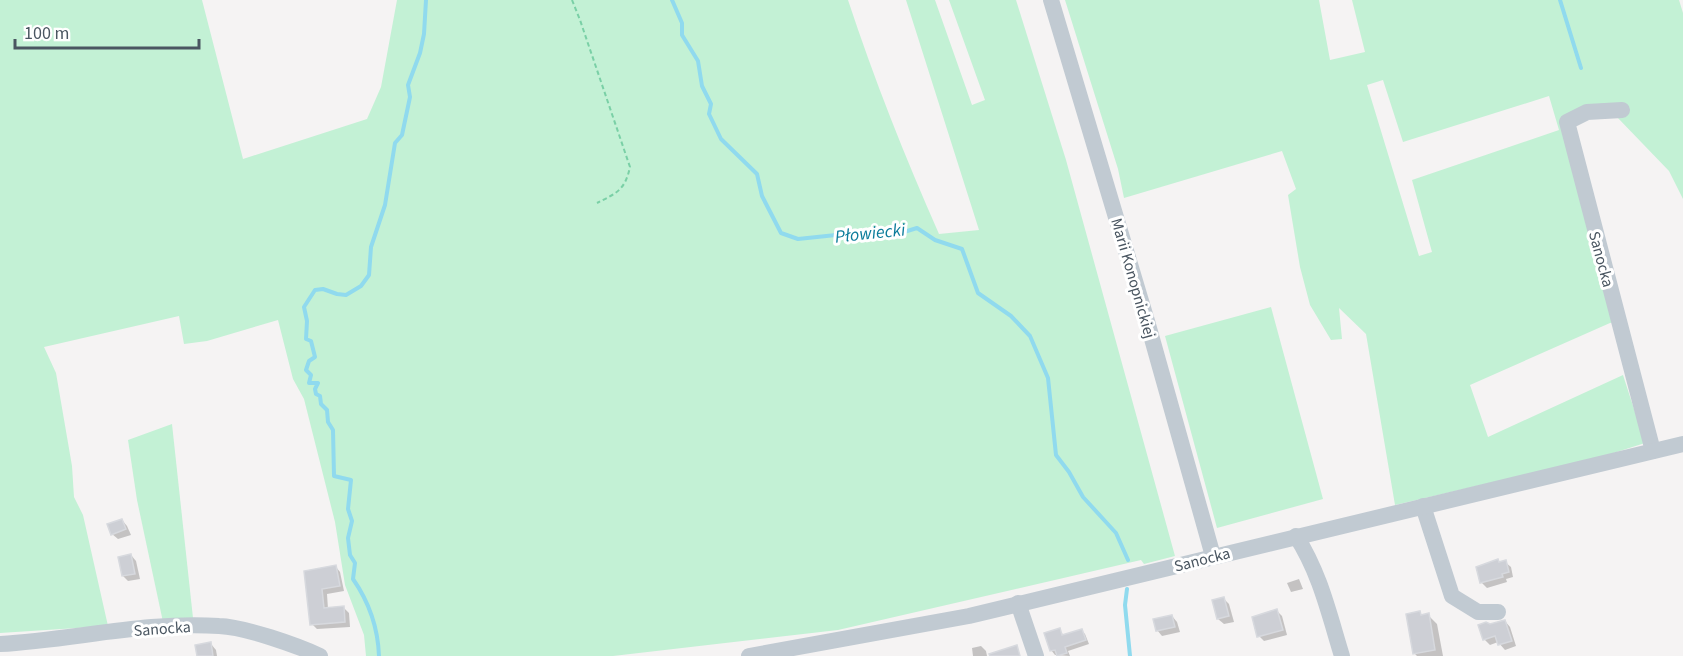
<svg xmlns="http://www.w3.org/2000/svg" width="1683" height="656" viewBox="0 0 1683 656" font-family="'Source Sans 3',sans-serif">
<rect width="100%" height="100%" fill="#f5f3f3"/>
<g fill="#c3f1d5" fill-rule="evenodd">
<path d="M0,0H202L243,159L367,119L381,87L397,0H848C874,79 905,157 939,234L979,230L906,0H935L972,105L985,100L949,0H1016L1066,160L1175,556L1144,564L1141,560L838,630L613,656H366L364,635L345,585L335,522L304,399L293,379L278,320L207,341L184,344L179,316L44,347L56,373L72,466L74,497L83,515L108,626L0,633Z"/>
<path d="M1065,0H1319L1330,60L1365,52L1352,0H1679L1683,13V199L1669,171L1616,116H1591L1573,125L1625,320L1610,323L1470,385L1488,437L1623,375L1645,443L1601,457L1395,505L1366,334L1339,308L1342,339L1331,340L1310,305L1300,267L1288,195L1296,189L1282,151L1124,198L1118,169ZM1383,80L1403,142L1549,96L1559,130L1412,180L1432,252L1419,256L1367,85Z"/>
<polygon points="1271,307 1323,499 1217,528 1165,336"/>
<polygon points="172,424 193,618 163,622 137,500 128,440"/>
</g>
<g fill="#0003">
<polygon points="122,520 127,526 131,535 118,539 112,534"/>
<polygon points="131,555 136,561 140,579 128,581 123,576"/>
<polygon points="1498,560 1500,563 1505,562 1511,567 1513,577 1506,579 1507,582 1487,588 1481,582"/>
<polygon points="336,567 340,572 344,591 327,594 328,609 344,608 349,613 350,627 317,629 312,624 306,572"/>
<polygon points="1299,579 1303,589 1291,592 1287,583"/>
<polygon points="1224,599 1229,604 1234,622 1224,624 1218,619"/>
<polygon points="1277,611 1282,616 1287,635 1264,641 1259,636"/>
<polygon points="1420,613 1423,616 1428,615 1437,624 1443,656 1417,656 1415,654"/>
<polygon points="1172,616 1177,622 1180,632 1162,636 1157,630"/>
<polygon points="1505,621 1510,627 1516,646 1505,650 1498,642 1490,645 1484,639 1490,626"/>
<polygon points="1059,629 1064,636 1081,630 1085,634 1089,644 1068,651 1070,656 1055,655 1051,650"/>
<polygon points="211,644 216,650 217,656 198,656"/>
<polygon points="981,646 986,651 987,656 973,656 972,648"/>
</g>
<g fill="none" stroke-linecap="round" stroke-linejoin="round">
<g stroke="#90daee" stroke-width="4">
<polyline points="672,0 682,23 682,35 698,61 702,86 711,104 709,114 721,139 757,174 762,196 781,233 798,239 836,235 904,232 917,228 935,240 962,249 978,293 1011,316 1030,336 1048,378 1056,455 1069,472 1083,497 1116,533 1128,560"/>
<polyline points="1560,0 1581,68"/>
<polyline points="1127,589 1125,605 1130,656"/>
<path d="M379,656C378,629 369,602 353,579L355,563L350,555L348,538L352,521L348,509L351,480L334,476L333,430L328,422L327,410L321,404L320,396L316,394L315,389L318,383H309L311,375L306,370L309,361L315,357L311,341L306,339L307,321L304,307L315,290L323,289L337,294L346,295L361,286L369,275L371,247L385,205L395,143L402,135L410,97L408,85L420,53L424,34L426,0"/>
</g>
</g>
<g fill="#cdcfd5" stroke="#d7d9de" stroke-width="1.5">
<polygon points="122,519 126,529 111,535 107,524"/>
<polygon points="131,554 135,574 122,576 118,557"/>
<polygon points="1498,559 1499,562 1506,560 1509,572 1502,574 1503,577 1480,583 1476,567"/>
<polygon points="336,565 340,586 322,589 324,608 344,606 345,622 310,625 304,571"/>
<polygon points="1224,597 1229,616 1217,619 1212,600"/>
<polygon points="1277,609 1283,630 1257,637 1252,617"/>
<polygon points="1420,611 1421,615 1429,613 1435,650 1413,654 1406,614"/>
<polygon points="1172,615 1175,627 1156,631 1153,619"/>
<polygon points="1505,620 1512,641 1498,645 1495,636 1483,640 1478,625 1486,622 1490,624"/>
<polygon points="1060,628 1062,635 1082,629 1086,640 1065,647 1067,653 1057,656 1055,650 1050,651 1044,633"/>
<polygon points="211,642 213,656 197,656 195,645"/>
<polygon points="1017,645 1020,656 990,656 989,654"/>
</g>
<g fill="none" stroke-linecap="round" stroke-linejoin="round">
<path stroke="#7ad0a6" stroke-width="2" stroke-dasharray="4.5 3" stroke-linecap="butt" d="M572,0L580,20L630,167C625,190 617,193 597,203"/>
<g stroke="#c1cad2" stroke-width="16">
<polyline points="1051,0 1147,321 1213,556"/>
<polyline points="1622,110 1587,112 1567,122 1653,451"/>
<polyline points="1423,506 1452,596 1478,612 1498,612"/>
<path d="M1296,536C1320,573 1329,614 1342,656"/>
<polyline points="1018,603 1036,656"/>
<path d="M0,644C73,640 146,621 219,626C245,627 296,645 320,656"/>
<polyline points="749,656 969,616 1683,444"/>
</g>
</g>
<g text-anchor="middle" stroke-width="6" stroke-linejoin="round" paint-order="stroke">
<g font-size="16" fill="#4a5661" stroke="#fff">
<text transform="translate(1602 259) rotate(75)" y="6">Sanocka</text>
<text transform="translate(1134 278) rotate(74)" y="6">Marii Konopnickiej</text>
<text transform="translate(1202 559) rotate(-14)" y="6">Sanocka</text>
<text transform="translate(162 628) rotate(-4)" y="6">Sanocka</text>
</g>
<g font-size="18" font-style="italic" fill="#0c7c9b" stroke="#fff">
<text transform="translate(870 233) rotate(-6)" y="6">Płowiecki</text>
</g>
</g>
<path d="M15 39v9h184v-9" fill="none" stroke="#4a5661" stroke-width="3"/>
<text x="24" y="39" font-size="18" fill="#4a5661" stroke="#ffffff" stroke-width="4.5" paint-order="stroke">100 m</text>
</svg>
